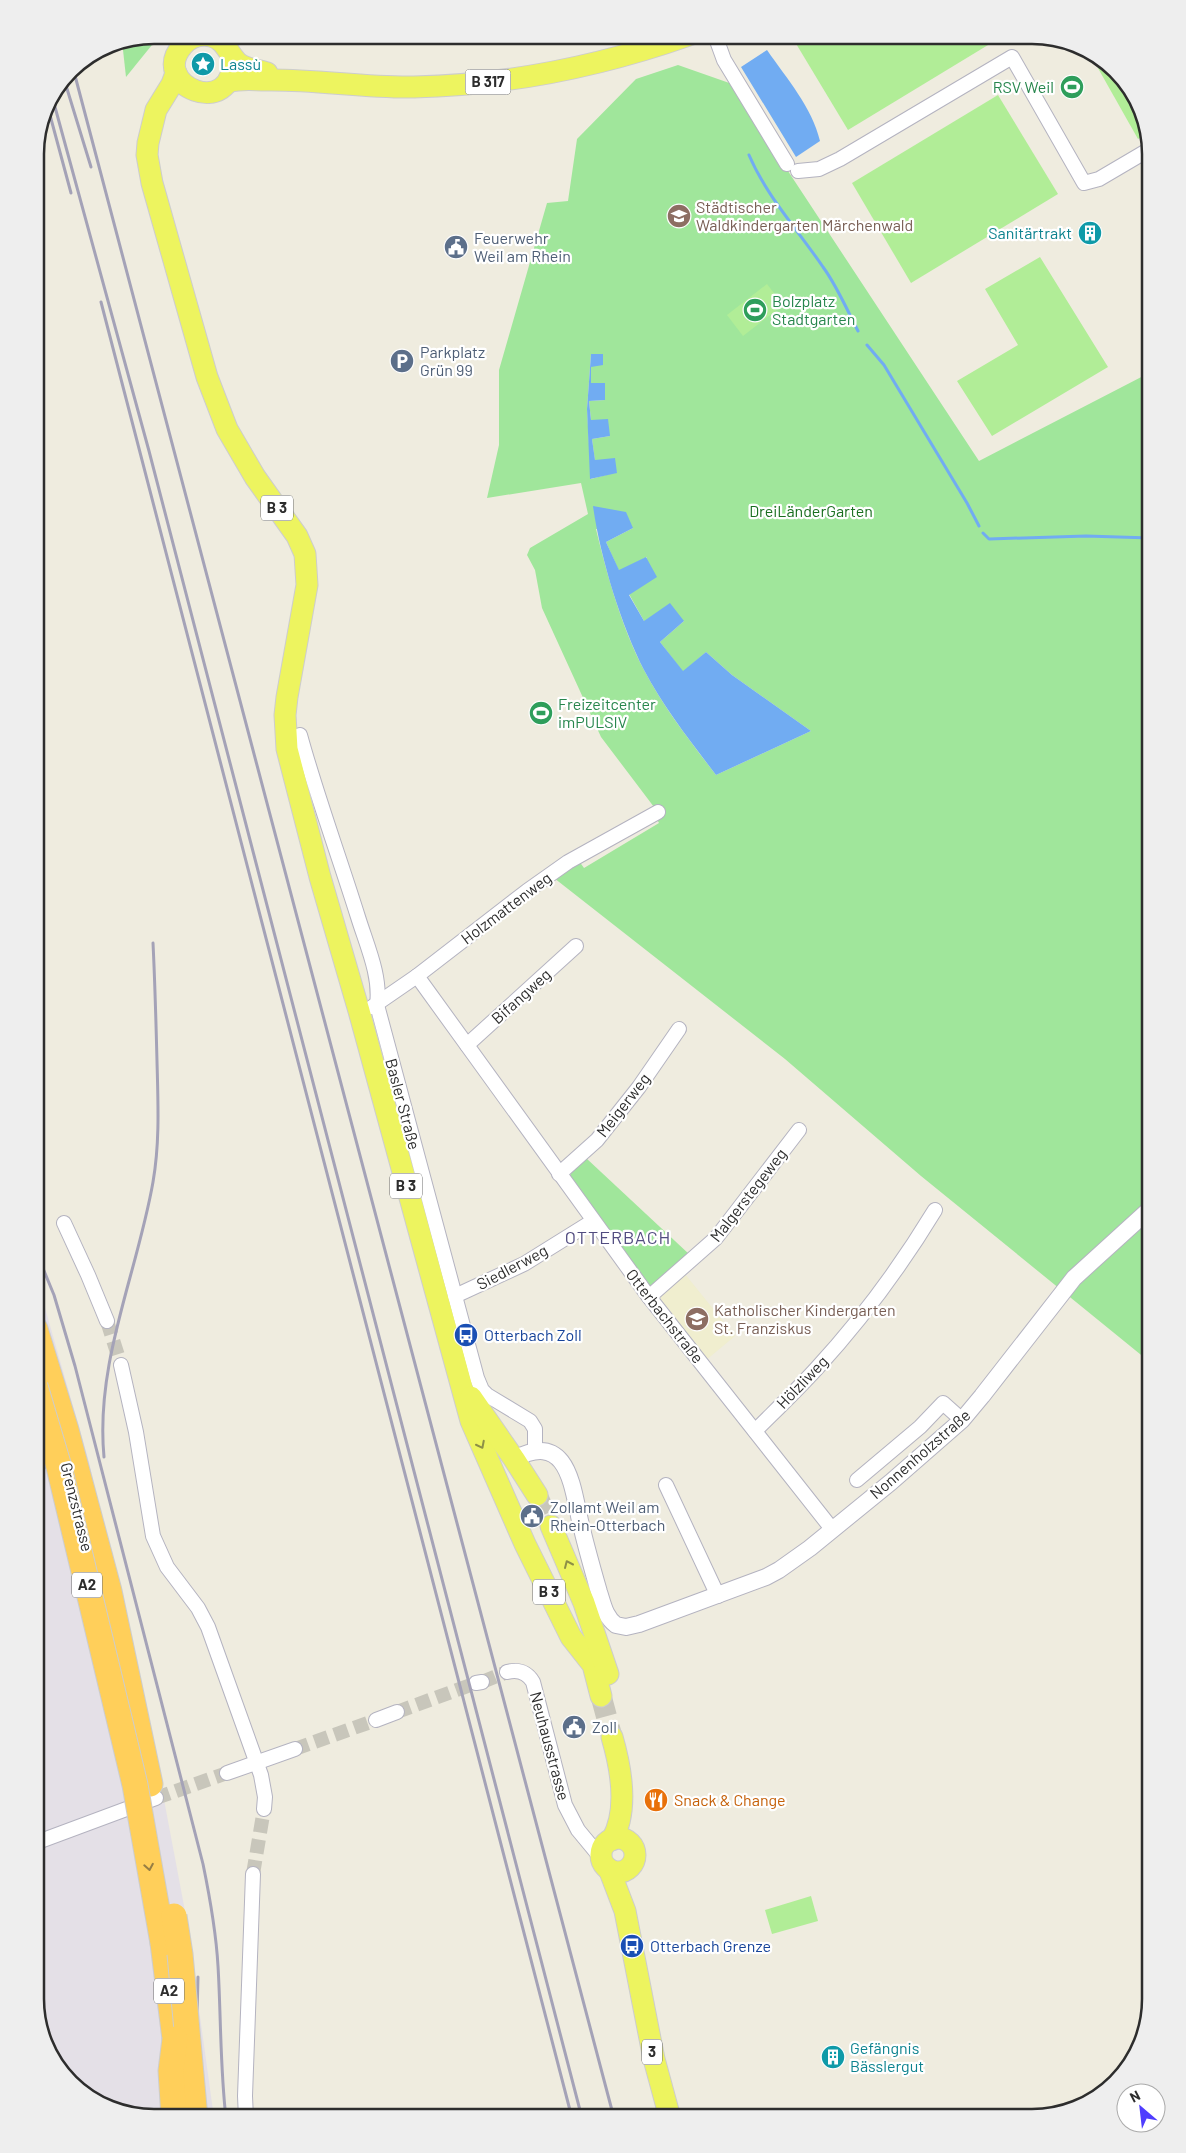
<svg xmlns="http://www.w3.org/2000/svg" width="1186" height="2153" viewBox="0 0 1186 2153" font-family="Barlow,sans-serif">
<rect width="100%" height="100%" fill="#efecdf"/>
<polygon fill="#e4e0e7" points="35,1273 89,1462 159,1773 187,1922 214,2118 146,2118 87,2098 44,2045 35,1999"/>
<polygon fill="#f0eecf" points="685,1274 735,1336 705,1361 660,1302 662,1293"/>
<g fill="#a0e69b" fill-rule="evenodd">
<polygon points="154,35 160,35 126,77 122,41"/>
<path d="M678,65L735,85L786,168L979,461L1151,372V1363L921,1176L785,1059L554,878L579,861L584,868L659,823L654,814L657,811L601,737L542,608L535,570L527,555L530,548L588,514L581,483L487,498L499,445V370L547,203L568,201L577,139L636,79ZM591,354H603L591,367V384L605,383V400L589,401L591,420L610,436L592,439L595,461L617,472L591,479L587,409ZM633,528L606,542L619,571L647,557L629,594L644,621H684L660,642L683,672L706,652L732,675L811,731L716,775C690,741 664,708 644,670C622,628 607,575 596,529Z"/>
<polygon points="586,1158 690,1255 653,1287 649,1287 569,1178 572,1171"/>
</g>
<g fill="#b1ed97">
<polygon points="795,35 989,35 993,42 848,130 792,37"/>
<polygon points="1090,54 1104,59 1142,108 1147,134 1138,139"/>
<polygon points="998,95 1058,194 911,283 852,183"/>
<polygon points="1040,257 1108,367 992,436 957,381 1018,345 985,289"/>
<polygon points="767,284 783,305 743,336 727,315"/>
<polygon points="811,1896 818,1921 772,1934 765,1910"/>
</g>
<g fill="#71acf2">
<path d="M767,50C787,79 812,107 820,141L796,157L741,67Z"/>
<polygon points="591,354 603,354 603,365 591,367 591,383 605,383 605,400 589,401 591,420 608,419 610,436 592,439 595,460 615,458 617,473 590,479 587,409"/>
<path d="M593,506L626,512L633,528L606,542L619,570L646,557L657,577L629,595L644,621L670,603L684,621L660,642L683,671L706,652L732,675L811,731L716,775C691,742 664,708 644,670C621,625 600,557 593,506Z"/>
</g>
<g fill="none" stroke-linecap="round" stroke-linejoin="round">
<g stroke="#71acf2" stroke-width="3">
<path d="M749,155C767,197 798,230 823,267C837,286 847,310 858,331"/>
<polyline points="867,345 884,365 967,503 979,526"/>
<polyline points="983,533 989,539 1086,536 1151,538"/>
</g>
<g stroke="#c8c6bb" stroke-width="14" stroke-dasharray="14 7" stroke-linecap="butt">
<polyline points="107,1321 121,1365"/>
<polyline points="482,1682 507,1672"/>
<polyline points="397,1712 476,1683"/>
<polyline points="295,1749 376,1720"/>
<polyline points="156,1798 227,1773"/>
<polyline points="253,1874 264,1809"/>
</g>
<g stroke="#c8c6bb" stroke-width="21" stroke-dasharray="21 11" stroke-linecap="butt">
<polyline points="537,1495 551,1526"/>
<polyline points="601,1696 612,1737"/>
</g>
<g stroke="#b4b3c0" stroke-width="16">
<g id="minor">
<polyline points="716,38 724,60 787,164"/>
<polyline points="798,171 819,169 840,159 1012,57 1084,183 1099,179 1150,149"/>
<path d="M300,735C317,797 339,856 358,917C367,946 381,976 377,1005L477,1378L482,1390L487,1395L530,1421L535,1429V1449"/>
<polyline points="417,976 649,1297 832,1529"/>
<polyline points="372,1007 417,976 527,891 568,862 658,812"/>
<polyline points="467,1045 576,946"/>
<polyline points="559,1174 597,1140 639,1087 679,1029"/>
<polyline points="64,1223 88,1275 107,1321"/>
<polyline points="455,1296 524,1264 593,1221"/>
<polyline points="649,1297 716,1238 799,1130"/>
<polyline points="121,1365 136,1432 153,1536 167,1567 198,1608 208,1627 261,1775 265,1797 264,1809"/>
<path d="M755,1431C776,1410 797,1390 817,1368C861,1320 901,1266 935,1210"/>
<polyline points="857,1480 920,1427 943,1403 962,1420"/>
<polyline points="666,1485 718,1596"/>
<path d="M507,1672C518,1669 527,1672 533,1682L565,1805L578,1830L602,1859"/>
<polyline points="476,1683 482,1682"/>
<polyline points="376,1720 397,1712"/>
<polyline points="227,1773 295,1749"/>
<polyline points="35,1843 156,1798"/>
<polyline points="246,2118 245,2096 253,1874"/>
</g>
</g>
<g stroke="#b4b3c0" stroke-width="18">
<path id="tertiary" d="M514,1459C571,1429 572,1491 582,1529C587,1550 593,1571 599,1592C603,1604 605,1617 616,1625L626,1627L639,1624L766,1577L779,1570L810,1548L891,1482L962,1420L982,1396L1074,1278L1151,1208"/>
</g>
<g stroke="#cdcdcd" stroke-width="23">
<g id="primary">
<path d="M233,58C235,122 147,85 183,45C190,37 201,34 211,36C226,40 228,54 238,63C245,69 258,70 267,73"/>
<polyline points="176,73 172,84 156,110 148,143 147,155 152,183 207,377 227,429 255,477 297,536 305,554 307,585 287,697 285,715 287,749 320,877 359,1011 471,1421 525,1544 571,1637 593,1665 601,1696"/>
<path d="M228,82C241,78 252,80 266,80C315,79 364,88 414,87C508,85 601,66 689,35"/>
<polyline points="471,1397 514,1459 537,1495"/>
<polyline points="551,1526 584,1603 608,1674"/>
<circle cx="618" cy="1855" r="17"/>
<path d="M612,1840C629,1810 621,1768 612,1737"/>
<polyline points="609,1869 625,1911 654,2059 670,2118"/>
</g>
</g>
<g stroke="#cdcdcd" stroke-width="27">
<g id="motorway">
<polyline points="35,1329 66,1430 109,1591 150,1784"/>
<polyline points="163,1943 175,2039"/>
</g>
</g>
<use href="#minor" stroke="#fff" stroke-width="14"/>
<use href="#tertiary" stroke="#fff" stroke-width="16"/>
<use href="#primary" stroke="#edf45f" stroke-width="21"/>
<use href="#motorway" stroke="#ffcf5a" stroke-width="25"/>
<g stroke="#a4a2b7" stroke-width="3">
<polyline points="73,68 614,2118"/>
<polyline points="64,79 91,167"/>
<polyline points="52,96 149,451 582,2118"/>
<polyline points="47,104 71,193"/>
<polyline points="101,302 572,2118"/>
<path d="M35,1249L54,1295L75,1366L203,1864C210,1898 216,1931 218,1966C221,2016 220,2067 226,2118"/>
<path d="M104,1457C95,1362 137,1274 153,1182C160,1142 158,1102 157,1061C156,1022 155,983 153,943"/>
<polyline points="35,1458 43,1459"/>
<polyline points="35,1467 45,1467"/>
<polyline points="163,2118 181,2075"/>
<path d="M179,2118C192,2072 198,2024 198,1977"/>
</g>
<g stroke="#cdcdcd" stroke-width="27" stroke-linecap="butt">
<g id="motorway-bridge">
<polyline points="35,1386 59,1467 135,1785 163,1943"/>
<polyline points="174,1916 180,1954 195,2118"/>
<polyline points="174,2118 171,2071 175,2039"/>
</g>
</g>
<use href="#motorway-bridge" stroke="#ffcf5a" stroke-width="25"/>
</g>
<defs><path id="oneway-chevron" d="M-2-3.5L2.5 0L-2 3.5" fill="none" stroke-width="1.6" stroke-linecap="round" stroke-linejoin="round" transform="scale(1.25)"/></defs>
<g stroke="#8d9046">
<use href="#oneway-chevron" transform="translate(481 1445) rotate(63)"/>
<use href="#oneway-chevron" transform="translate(568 1564) rotate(-114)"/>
</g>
<use stroke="#967e44" href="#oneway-chevron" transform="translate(149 1867) rotate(80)"/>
<defs>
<g id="sight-disc" transform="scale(1.25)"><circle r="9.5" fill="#0f9aa8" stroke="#fff"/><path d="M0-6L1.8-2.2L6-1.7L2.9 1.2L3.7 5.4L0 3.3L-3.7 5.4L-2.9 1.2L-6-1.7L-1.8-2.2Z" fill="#fff"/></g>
<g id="stadium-disc" transform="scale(1.25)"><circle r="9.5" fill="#2e9e5b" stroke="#fff"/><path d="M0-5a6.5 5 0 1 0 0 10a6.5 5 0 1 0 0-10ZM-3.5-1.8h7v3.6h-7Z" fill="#fff"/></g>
<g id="school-disc" transform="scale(1.25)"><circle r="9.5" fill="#8d6e63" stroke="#fff"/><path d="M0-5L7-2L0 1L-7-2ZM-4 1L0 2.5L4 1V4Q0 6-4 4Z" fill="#fff"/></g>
<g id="building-disc" transform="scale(1.25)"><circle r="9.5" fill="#0f9aa8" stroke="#fff"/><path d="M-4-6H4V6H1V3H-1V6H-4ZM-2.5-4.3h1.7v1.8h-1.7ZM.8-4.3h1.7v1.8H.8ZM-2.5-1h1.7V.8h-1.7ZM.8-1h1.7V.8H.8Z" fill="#fff"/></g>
<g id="civic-disc" transform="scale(1.25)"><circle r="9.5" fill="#5c6f8a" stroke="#fff"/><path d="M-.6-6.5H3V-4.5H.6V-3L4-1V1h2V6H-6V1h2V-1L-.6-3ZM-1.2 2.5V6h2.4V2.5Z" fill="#fff"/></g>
<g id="parking-disc" transform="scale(1.25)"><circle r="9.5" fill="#5c6f8a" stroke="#fff"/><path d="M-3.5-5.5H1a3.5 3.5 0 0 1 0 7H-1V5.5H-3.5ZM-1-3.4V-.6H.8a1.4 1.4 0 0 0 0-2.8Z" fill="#fff"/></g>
<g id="bus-disc" transform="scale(1.25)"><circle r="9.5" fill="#1a4fb4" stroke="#fff"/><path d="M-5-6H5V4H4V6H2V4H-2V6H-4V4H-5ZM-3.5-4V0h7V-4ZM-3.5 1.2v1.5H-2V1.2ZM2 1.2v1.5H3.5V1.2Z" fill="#fff"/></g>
<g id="restaurant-disc" transform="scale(1.25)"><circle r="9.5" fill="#e8710a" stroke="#fff"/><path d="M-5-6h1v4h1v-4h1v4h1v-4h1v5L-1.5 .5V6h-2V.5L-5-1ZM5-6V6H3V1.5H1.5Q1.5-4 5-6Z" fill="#fff"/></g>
</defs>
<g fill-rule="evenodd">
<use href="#sight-disc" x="203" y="64"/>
<use href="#stadium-disc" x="1072" y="87"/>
<use href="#school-disc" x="679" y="216"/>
<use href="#building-disc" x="1090" y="233"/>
<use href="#civic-disc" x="456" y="247"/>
<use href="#stadium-disc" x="755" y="310"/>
<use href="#parking-disc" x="402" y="361"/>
<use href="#stadium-disc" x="541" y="713"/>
<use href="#school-disc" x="697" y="1319"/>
<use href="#bus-disc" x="466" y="1335"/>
<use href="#civic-disc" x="532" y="1516"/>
<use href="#civic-disc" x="574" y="1727"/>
<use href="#restaurant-disc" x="656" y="1800"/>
<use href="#bus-disc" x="632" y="1946"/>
<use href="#building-disc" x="833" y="2057"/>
</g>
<g text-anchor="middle" stroke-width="4.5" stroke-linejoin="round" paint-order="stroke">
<g fill="#fff" stroke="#6c6c6c" stroke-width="1">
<rect x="465.5" y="69.5" width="45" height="25" rx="4"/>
<rect x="261" y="495.5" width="32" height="25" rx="4"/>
<rect x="390" y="1173.5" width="32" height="25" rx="4"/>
<rect x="72" y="1572.5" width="30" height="25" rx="4"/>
<rect x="533" y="1579.5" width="32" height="25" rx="4"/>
<rect x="154" y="1978.5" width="30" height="25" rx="4"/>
<rect x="642" y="2039.5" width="20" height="25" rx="4"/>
</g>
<g font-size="15" font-weight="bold" fill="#2d2d2d">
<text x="488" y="87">B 317</text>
<text x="277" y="513">B 3</text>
<text x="406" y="1191">B 3</text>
<text x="87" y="1590">A2</text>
<text x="549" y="1597">B 3</text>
<text x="169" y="1996">A2</text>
<text x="652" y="2057">3</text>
</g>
<g font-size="16" fill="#0d838f" stroke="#fff" text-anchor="start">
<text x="220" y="70">Lassù</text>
<text x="1072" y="239" text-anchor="end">Sanitärtrakt</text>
<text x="850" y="2054">Gefängnis<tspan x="850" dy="18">Bässlergut</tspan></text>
</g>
<g font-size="16" fill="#27864d" stroke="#fff" text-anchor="start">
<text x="1054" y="93" text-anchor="end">RSV Weil</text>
<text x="772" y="307">Bolzplatz<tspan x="772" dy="18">Stadtgarten</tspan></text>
<text x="558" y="710">Freizeitcenter<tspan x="558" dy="18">imPULSIV</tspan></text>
</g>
<g font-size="16" fill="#785e54" stroke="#fff" text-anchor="start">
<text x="696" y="213">Städtischer<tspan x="696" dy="18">Waldkindergarten Märchenwald</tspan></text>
<text x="714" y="1316">Katholischer Kindergarten<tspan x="714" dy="18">St. Franziskus</tspan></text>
</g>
<g font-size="16" fill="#4e5e75" stroke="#fff" text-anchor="start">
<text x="474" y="244">Feuerwehr<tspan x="474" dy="18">Weil am Rhein</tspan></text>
<text x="420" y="358">Parkplatz<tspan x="420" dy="18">Grün 99</tspan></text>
<text x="550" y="1513">Zollamt Weil am<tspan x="550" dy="18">Rhein-Otterbach</tspan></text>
<text x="592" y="1733">Zoll</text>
</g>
<g font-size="16" fill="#196e1f" stroke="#fff">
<text x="811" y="517">DreiLänderGarten</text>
</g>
<g font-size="16" fill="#2d2d2d" stroke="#fff">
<text transform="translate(506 908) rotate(-37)" y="6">Holzmattenweg</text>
<text transform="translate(521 996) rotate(-42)" y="6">Bifangweg</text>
<text transform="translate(403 1104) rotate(75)" y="6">Basler Straße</text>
<text transform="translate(623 1105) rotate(-52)" y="6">Meigerweg</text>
<text transform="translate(748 1195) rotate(-52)" y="6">Malgerstegeweg</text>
<text transform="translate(512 1267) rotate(-28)" y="6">Siedlerweg</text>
<text transform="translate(665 1316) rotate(52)" y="6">Otterbachstraße</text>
<text transform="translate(802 1382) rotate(-46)" y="6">Hölzliweg</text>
<text transform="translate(920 1454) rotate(-41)" y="6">Nonnenholzstraße</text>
<text transform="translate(77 1507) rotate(76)" y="6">Grenzstrasse</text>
<text transform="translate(550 1746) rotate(75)" y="6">Neuhausstrasse</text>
</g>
<g font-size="16" fill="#164399" stroke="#fff" text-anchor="start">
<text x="484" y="1341">Otterbach Zoll</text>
<text x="650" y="1952">Otterbach Grenze</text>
</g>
<g font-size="16" fill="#c56008" stroke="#fff" text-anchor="start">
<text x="674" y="1806">Snack &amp; Change</text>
</g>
<g font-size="18" letter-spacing="1" fill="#514c80" stroke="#fff">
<text x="618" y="1244">OTTERBACH</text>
</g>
</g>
<path d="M0 0H1186V2153H0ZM154 44H1032A110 110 0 0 1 1142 154V1999A110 110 0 0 1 1032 2109H154A110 110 0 0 1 44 1999V154A110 110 0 0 1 154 44Z" fill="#eee" fill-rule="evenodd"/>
<path fill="none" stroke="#2d2d2d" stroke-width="2.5" d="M154 44H1032A110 110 0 0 1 1142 154V1999A110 110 0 0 1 1032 2109H154A110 110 0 0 1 44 1999V154A110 110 0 0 1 154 44Z"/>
<g transform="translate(1141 2108) rotate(332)"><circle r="24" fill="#ffffff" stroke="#ababab"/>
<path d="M0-4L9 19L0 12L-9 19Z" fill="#4f3dfe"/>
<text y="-8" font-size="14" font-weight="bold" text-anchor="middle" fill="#2d2d2d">N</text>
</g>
</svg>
